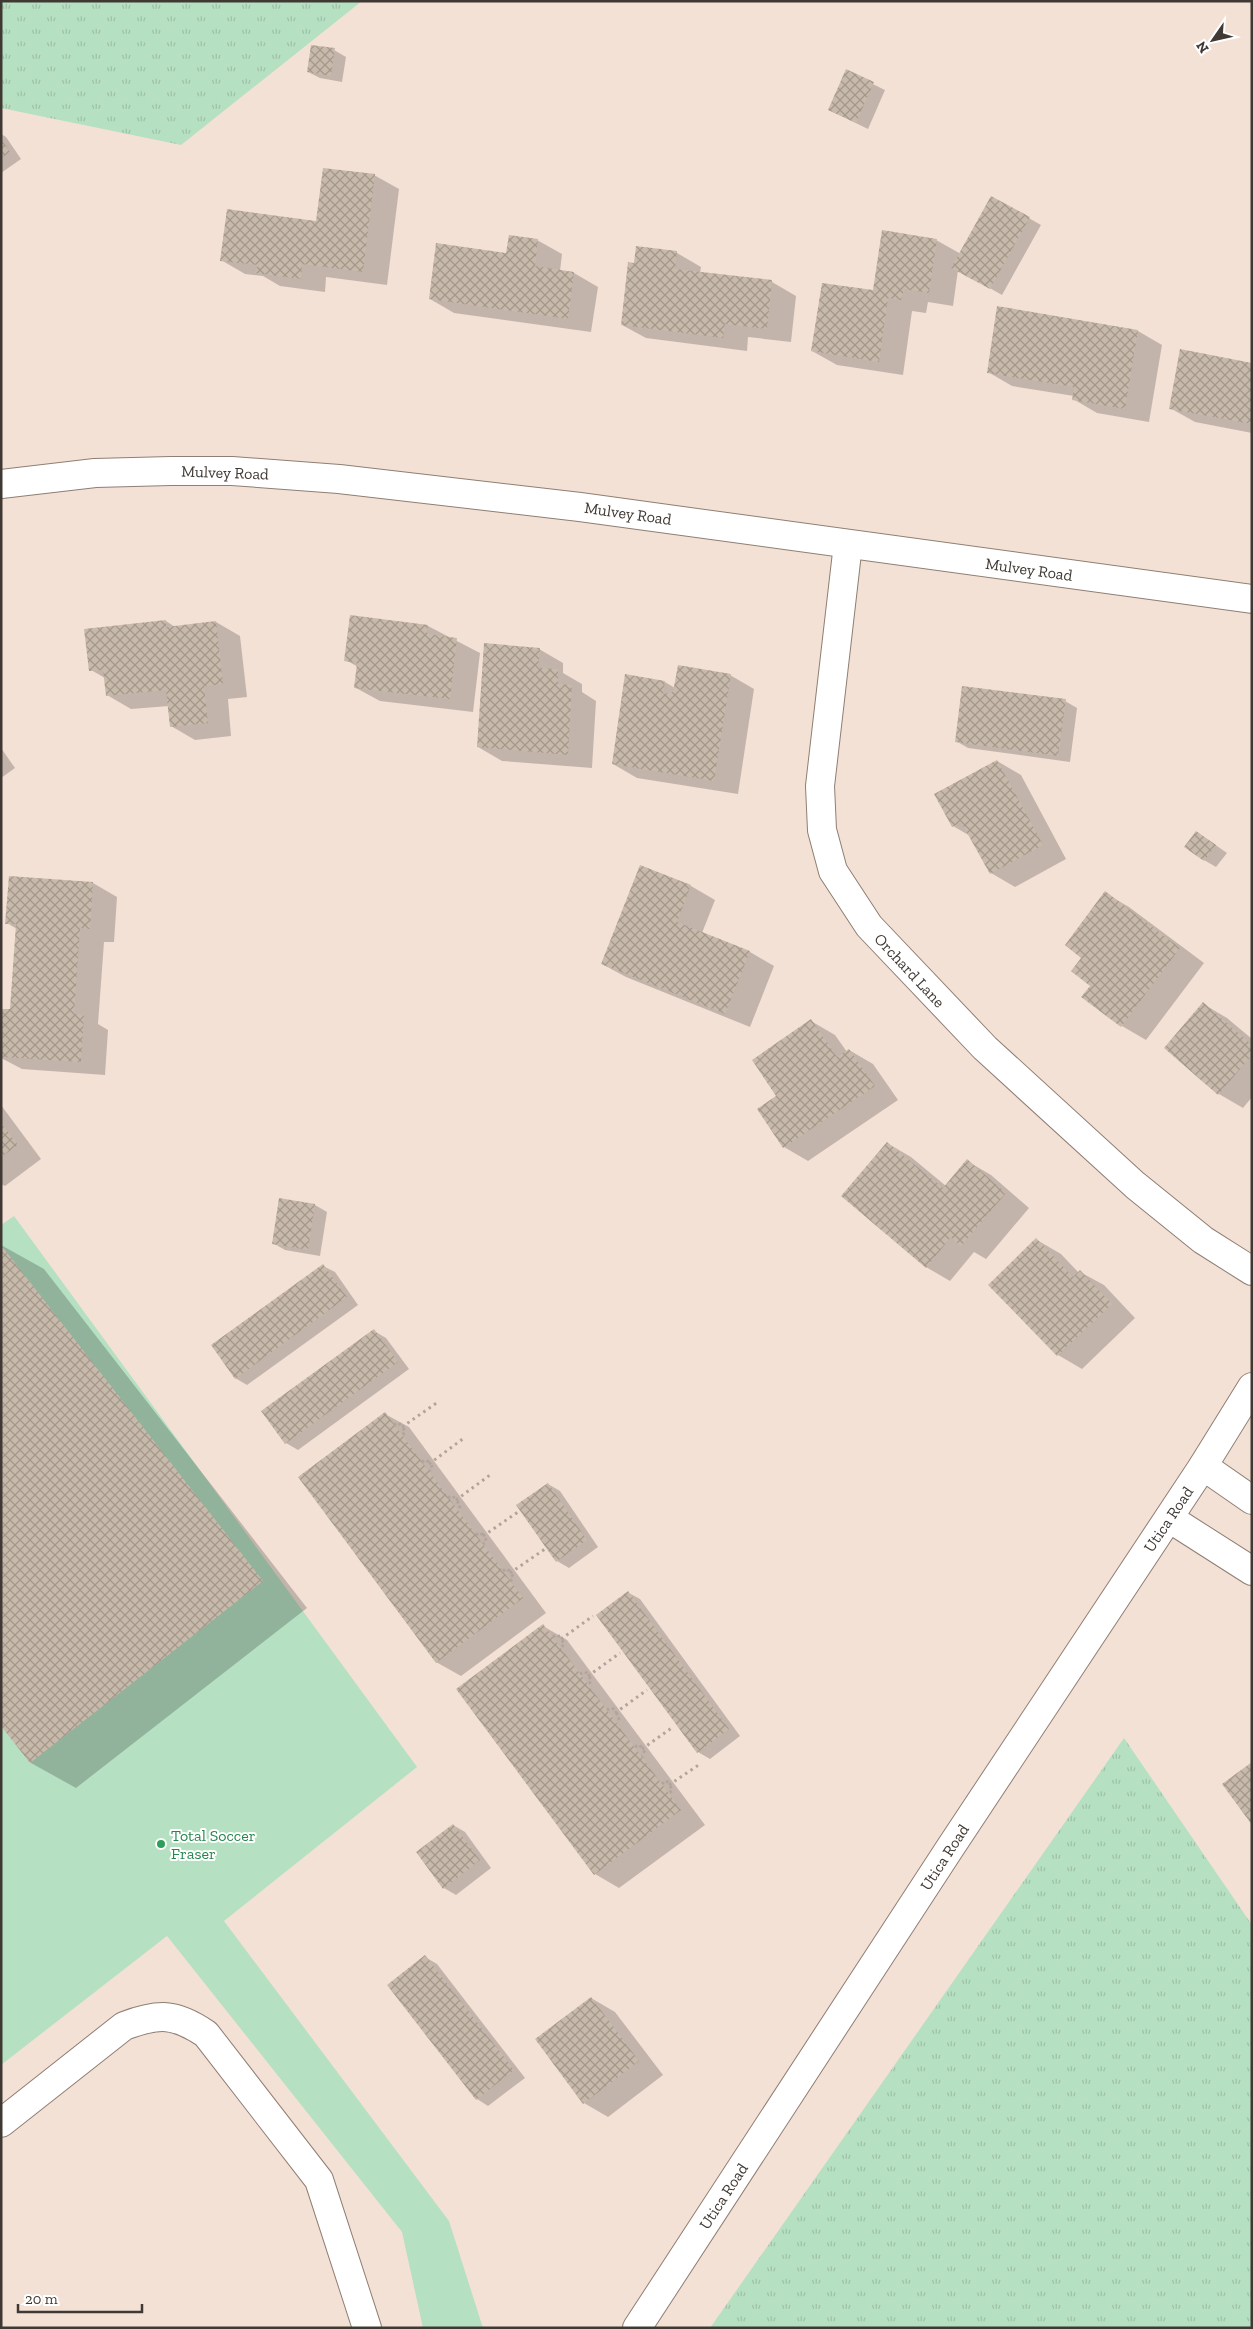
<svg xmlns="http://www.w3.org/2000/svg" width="1253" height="2329" viewBox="0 0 1253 2329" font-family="'Zilla Slab',serif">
<defs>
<pattern id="grass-tufts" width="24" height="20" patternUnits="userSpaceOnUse" patternTransform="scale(1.25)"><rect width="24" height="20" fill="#b6e0c2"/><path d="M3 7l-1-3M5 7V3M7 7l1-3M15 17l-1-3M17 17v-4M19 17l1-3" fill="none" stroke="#9ec1a7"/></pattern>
<pattern id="building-cross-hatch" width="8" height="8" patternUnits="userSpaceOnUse" patternTransform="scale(1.25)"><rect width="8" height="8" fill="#c8baab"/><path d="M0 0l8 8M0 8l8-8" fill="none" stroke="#a4988c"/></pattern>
</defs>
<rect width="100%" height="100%" fill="#f4e1d6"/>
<g fill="url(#grass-tufts)">
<polygon points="1,1 362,1 181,145 1,108"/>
<polygon points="1124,1738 1252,1925 1252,2328 710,2328"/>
</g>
<polygon fill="#b6e0c2" points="14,1216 417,1767 224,1921 449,2221 483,2328 423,2328 402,2232 167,1936 1,2065 1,1225"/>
<g fill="#0003">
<polygon points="334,50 346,57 342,82 320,78 308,72"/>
<polygon points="846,71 885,90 868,129 829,110"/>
<polygon points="1,134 6,137 21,159 1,173"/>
<polygon points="374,175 399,189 387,285 326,277 325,292 280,286 263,276 245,274 221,260 317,222"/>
<polygon points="992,197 1041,225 1002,295 958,270 953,306 928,302 926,313 912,311 903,375 837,365 812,351 874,292 936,240 961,254"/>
<polygon points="537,240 562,254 560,271 574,273 598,287 591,332 454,313 430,299 507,254"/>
<polygon points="637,248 677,253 701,267 700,273 772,282 796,296 791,342 748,337 747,351 646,338 622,325"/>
<polygon points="998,308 1138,331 1162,345 1149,422 1097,413 1073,399 1074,396 1012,386 988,372"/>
<polygon points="1252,365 1252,433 1195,422 1170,408"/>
<polygon points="166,621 175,627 216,622 240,636 247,697 228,699 231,736 195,740 171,726 169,706 131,709 107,695 105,678 91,670"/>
<polygon points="428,626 480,653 473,712 380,701 356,688 358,667 346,660"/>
<polygon points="539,649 563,663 563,673 582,684 582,692 596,701 592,768 502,761 478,747"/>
<polygon points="730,675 754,689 738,794 637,778 613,764 626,676 665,682 675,688"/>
<polygon points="1065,701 1077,708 1070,762 968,748 956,741"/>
<polygon points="1,748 15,768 1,778"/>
<polygon points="997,761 1021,775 1066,859 1015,887 991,873 970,836 953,826"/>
<polygon points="1197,832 1227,853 1216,867 1204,860"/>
<polygon points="641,866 691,886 715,900 702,933 750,952 774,966 750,1027 626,977 602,964"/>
<polygon points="93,883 117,897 114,942 104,942 98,1024 108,1030 105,1075 22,1069 1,1058 1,1010 11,1011 17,929 7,923"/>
<polygon points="1105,893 1129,907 1204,963 1146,1040 1122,1026 1083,997 1092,985 1083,958"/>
<polygon points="1203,1004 1227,1018 1252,1039 1252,1097 1243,1108 1219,1094"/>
<polygon points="811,1021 835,1035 847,1052 849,1050 873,1064 898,1100 808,1161 784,1147 778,1096"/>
<polygon points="1,1105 41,1159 5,1186 1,1184"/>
<polygon points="887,1143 911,1157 946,1186 967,1161 991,1175 1029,1208 986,1259 974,1252 950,1281 926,1267"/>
<polygon points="315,1205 327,1212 320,1256 285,1250 273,1243"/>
<polygon points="1037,1240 1061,1254 1079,1273 1080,1272 1104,1285 1135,1318 1082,1369 1058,1355 990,1285"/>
<polygon points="1,1245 44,1269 307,1608 76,1788 31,1763 1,1724"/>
<polygon points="323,1266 335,1272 358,1305 247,1385 235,1378"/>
<polygon points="374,1331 386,1338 409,1369 298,1450 286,1443 263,1411"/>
<polygon points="385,1414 409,1427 546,1613 461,1676 436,1662"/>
<polygon points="548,1484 560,1491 598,1547 569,1568 557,1561"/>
<polygon points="629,1593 640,1599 740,1736 710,1759 698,1752"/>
<polygon points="543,1626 567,1640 705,1825 619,1888 595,1874 458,1689"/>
<polygon points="453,1825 465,1832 491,1868 456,1895 444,1888"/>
<polygon points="425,1957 437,1964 525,2078 488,2106 477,2099"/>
<polygon points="591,1998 615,2012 663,2075 608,2117 584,2103"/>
</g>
<g fill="url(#building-cross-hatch)">
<polygon points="311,45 335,48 331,76 307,72"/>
<polygon points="846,69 874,82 856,123 828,110"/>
<polygon points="1,139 10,152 1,158"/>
<polygon points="323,168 375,174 363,272 302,264 301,279 255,273 258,265 220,261 227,209 316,221"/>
<polygon points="991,196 1030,217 990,289 951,268"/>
<polygon points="882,230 937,239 929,293 904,289 901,300 888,298 879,362 811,351 822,283 873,290"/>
<polygon points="509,235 538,239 535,266 574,272 568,319 429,299 436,243 506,253"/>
<polygon points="636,246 677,251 675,269 772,280 767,329 725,324 723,338 621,325 628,262 634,263"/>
<polygon points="997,306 1138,330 1125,409 1072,400 1074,387 987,373"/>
<polygon points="1180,349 1252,363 1252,424 1169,409"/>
<polygon points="350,615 428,625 427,634 457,638 450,699 354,688 357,663 344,661"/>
<polygon points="166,620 166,627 216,621 223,684 204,686 208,723 170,727 166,690 106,696 103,670 89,671 84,629"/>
<polygon points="484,643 540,648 538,668 558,669 558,684 572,685 568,755 477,747"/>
<polygon points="678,665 731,674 714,781 612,764 625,674 665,681 663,694 673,692"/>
<polygon points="962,686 1066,699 1058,756 955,742"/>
<polygon points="997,760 1043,845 990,874 961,822 952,827 934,794"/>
<polygon points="1196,831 1216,845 1204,861 1184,847"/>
<polygon points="640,865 691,885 677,922 750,951 725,1014 601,964"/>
<polygon points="9,876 93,882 90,929 80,928 74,1014 84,1015 81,1062 1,1057 1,1009 10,1009 16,924 5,924"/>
<polygon points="1105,891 1180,948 1121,1027 1081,997 1090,986 1071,971 1081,958 1065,945"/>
<polygon points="1203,1002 1252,1045 1252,1055 1218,1095 1164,1048"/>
<polygon points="811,1019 837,1057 849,1049 875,1086 783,1148 757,1109 776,1096 752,1060"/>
<polygon points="1,1123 18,1145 1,1157"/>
<polygon points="887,1142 943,1188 967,1159 1006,1193 961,1246 951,1237 926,1268 841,1196"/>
<polygon points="279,1198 315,1204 308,1250 272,1244"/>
<polygon points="1036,1238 1073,1277 1080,1270 1112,1304 1057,1356 988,1285"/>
<polygon points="1,1245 263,1581 30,1763 1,1726"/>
<polygon points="323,1264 347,1297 235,1379 211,1345"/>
<polygon points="374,1329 398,1362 285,1444 261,1411"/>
<polygon points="385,1412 523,1598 436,1663 298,1477"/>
<polygon points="548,1483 587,1540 556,1562 516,1505"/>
<polygon points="628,1591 729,1729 697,1753 596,1615"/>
<polygon points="543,1624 681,1810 594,1875 456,1689"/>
<polygon points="1252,1762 1252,1825 1222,1784"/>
<polygon points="453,1824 480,1860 443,1889 416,1852"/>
<polygon points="425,1955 514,2070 476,2100 387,1985"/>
<polygon points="591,1997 639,2061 583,2104 535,2039"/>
</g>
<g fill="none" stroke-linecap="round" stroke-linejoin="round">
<g stroke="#8f7e73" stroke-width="30">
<g id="minor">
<polyline points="1,484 95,473 171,471 232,471 339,479 580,507 1252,599"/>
<polyline points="848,544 820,786 822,830 833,871 869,926 985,1048 1135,1185 1203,1240 1252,1271"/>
<polyline points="1203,1466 1252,1500"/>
<polyline points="1169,1518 1252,1571"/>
<path d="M1,2123L124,2026C159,2013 175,2013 206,2034L319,2180L367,2328"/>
</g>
</g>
<g stroke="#8f7e73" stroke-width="30">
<polyline id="major" points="637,2328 950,1848 1203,1466 1252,1387"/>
</g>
<g stroke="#b2a49b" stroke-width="3" stroke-dasharray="2.5 4" stroke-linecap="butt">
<polyline points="394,1425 398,1422 406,1432 402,1435"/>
<polyline points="402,1427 438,1402"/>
<polyline points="422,1462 426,1459 433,1468 429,1471"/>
<polyline points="429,1464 464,1438"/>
<polyline points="448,1498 452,1495 461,1506 457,1509"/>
<polyline points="456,1500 490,1475"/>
<polyline points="476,1535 480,1532 487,1541 483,1544"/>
<polyline points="483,1536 518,1512"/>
<polyline points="503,1571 507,1568 514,1578 510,1581"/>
<polyline points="510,1573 545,1549"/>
<polyline points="553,1637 557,1634 565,1644 561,1647"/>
<polyline points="561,1639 593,1616"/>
<polyline points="580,1674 585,1671 592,1681 588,1684"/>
<polyline points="588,1676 620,1653"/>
<polyline points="607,1710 612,1707 620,1718 615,1721"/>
<polyline points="615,1713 647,1690"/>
<polyline points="635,1747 639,1744 645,1753 642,1757"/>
<polyline points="642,1749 673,1727"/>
<polyline points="662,1784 666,1780 673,1790 669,1793"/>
<polyline points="669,1785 700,1764"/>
</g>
<use href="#minor" stroke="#fff" stroke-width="28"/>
<use href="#major" stroke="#fff" stroke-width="28"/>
</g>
<circle fill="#2e9e5b" stroke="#fff" stroke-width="2" cx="161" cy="1844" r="5"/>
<g text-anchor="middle" stroke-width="4" stroke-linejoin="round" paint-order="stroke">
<g font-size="16" fill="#3f3833" stroke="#fff">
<text transform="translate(225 472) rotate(2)" y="6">Mulvey Road</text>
<text transform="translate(628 513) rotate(8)" y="6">Mulvey Road</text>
<text transform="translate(1029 569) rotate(8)" y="6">Mulvey Road</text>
<text transform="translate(910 970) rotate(47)" y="6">Orchard Lane</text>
<text transform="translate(1168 1519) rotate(-56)" y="6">Utica Road</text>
<text transform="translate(944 1857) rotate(-57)" y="6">Utica Road</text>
<text transform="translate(723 2196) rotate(-57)" y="6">Utica Road</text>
</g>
<g font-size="16" fill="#27864d" stroke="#fff" text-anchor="start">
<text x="171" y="1841">Total Soccer<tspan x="171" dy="18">Fraser</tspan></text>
</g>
</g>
<rect width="1253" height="2329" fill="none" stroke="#3f3833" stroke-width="5"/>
<g transform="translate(1213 40) rotate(236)" stroke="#ffffff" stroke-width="4" paint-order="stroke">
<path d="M0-4L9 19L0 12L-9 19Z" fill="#3f3833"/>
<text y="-8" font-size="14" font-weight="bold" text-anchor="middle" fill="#3f3833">N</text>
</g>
<path d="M18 2304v8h124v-8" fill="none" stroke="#3f3833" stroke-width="2.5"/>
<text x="25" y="2304" font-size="15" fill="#3f3833" stroke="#ffffff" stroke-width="4" paint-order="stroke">20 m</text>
</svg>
